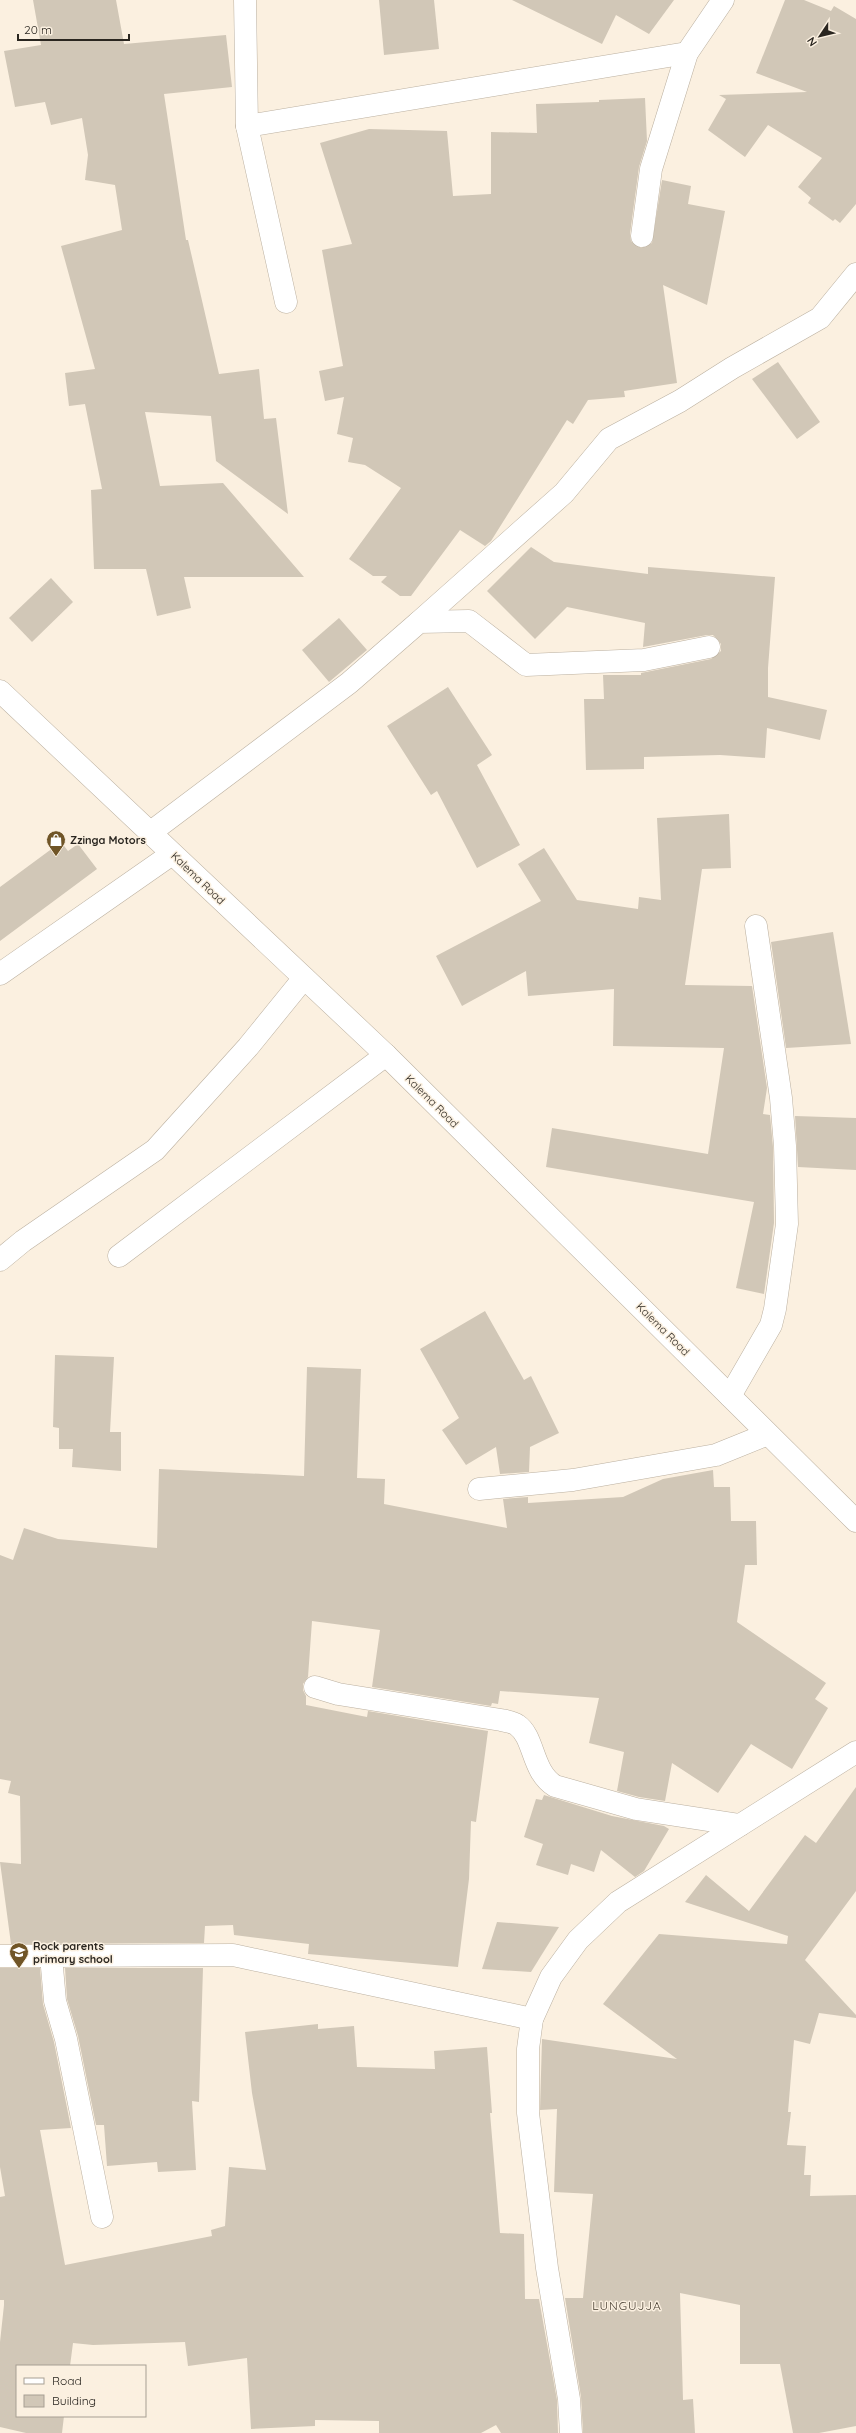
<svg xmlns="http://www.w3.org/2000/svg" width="856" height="2433" viewBox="0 0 856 2433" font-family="Quicksand,sans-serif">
<rect width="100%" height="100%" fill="#fbf0e0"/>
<g fill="#d1c7b7">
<polygon points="33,0 116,0 124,44 226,35 232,87 164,94 186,240 188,240 219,374 259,369 264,419 276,418 288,514 216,461 211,416 145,412 160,486 223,483 304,577 184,577 191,608 157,616 146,569 94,569 91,490 102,489 85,404 69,406 65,373 95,369 61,246 122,230 115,185 85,180 88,155 82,118 51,125 45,102 15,107 4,51 41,45"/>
<polygon points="379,0 434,0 439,49 384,55"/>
<polygon points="512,0 674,0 649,34 616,15 602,44"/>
<polygon points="785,0 804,0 831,11 834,6 856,19 856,204 840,223 835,219 833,221 808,203 811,198 798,187 822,158 768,125 745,157 708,130 726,99 719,95 807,92 756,73"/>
<polygon points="645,98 647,141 639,167 630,234 631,241 641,248 652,243 662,180 691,186 688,204 725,211 707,305 663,285 677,383 624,391 625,397 588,400 573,424 567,420 491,541 485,546 460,530 411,596 400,596 381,582 387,576 373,576 349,559 401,488 365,465 348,462 353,438 337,434 344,397 325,401 319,371 343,366 322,250 352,244 320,143 369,129 447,131 453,196 491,194 491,132 537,133 536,104 599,102 599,100"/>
<polygon points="778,362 820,422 797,439 752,379"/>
<polygon points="531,547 554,562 648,574 648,567 775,577 768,668 768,697 827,710 820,740 767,728 765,758 720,755 644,757 644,769 586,770 584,699 604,699 603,675 641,675 641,673 711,659 721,651 721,644 713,635 707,635 643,647 645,623 567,607 535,639 487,591"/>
<polygon points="51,578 73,602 32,642 9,618"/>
<polygon points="339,618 367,650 329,682 302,650"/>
<polygon points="448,687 492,755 477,765 520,845 477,868 437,791 431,795 387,726"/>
<polygon points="729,814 731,868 702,869 685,985 752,986 767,1088 763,1114 770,1115 773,1147 774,1223 764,1294 736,1288 754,1202 546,1167 552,1128 708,1154 724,1048 613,1046 614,989 528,996 526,971 462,1006 436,956 541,901 518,864 544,848 577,900 638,909 639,897 661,900 657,818"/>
<polygon points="61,842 68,851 78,844 97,869 0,941 0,887"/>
<polygon points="833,932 851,1044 786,1048 771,942"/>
<polygon points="795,1116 856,1118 856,1170 798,1167"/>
<polygon points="485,1311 524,1380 531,1376 559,1433 530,1447 529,1472 500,1474 496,1447 466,1465 442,1430 459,1418 420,1349"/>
<polygon points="55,1355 114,1357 110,1432 121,1432 121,1471 72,1467 73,1449 59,1449 59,1428 53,1427"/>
<polygon points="307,1367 361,1369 357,1478 385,1479 384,1504 507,1528 503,1499 528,1497 528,1503 623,1497 663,1479 713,1470 714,1487 730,1487 731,1521 756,1521 757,1565 745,1565 737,1622 826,1683 815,1699 828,1708 792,1769 751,1744 718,1793 672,1763 665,1801 639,1797 617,1791 624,1752 589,1743 599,1698 500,1691 498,1704 492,1703 491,1706 372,1687 380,1630 312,1621 308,1677 303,1684 303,1690 306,1696 306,1705 367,1717 368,1711 488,1731 476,1822 471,1821 469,1879 458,1967 308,1954 309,1944 234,1935 233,1925 205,1926 204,1943 11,1944 0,1862 21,1864 20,1796 8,1793 11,1781 0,1779 0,1555 13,1560 24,1528 58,1539 157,1548 159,1469 304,1476"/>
<polygon points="856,1787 856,1891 805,1960 856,2015 856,2018 819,2013 810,2044 794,2040 788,2112 791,2112 787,2145 806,2146 804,2175 811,2175 810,2196 856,2195 856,2426 819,2433 793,2433 780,2364 740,2364 740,2305 680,2293 683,2400 693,2399 695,2433 583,2433 581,2397 565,2298 583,2298 593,2194 554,2192 557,2109 540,2110 542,2039 677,2059 603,2004 659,1934 787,1944 788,1936 685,1902 706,1875 749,1911 805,1835 816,1843"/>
<polygon points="544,1795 612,1816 664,1826 669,1829 644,1871 635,1877 601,1850 594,1872 571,1864 568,1875 536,1865 543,1844 524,1837 536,1799 542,1800"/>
<polygon points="497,1922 535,1925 559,1927 531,1972 482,1969"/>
<polygon points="0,1968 40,1968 43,2004 54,2042 71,2128 40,2130 65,2265 212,2236 211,2230 225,2226 229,2167 266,2170 252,2093 245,2032 318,2024 318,2029 354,2026 357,2067 435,2069 434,2051 487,2047 492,2113 490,2113 500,2233 524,2234 525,2299 539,2299 557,2400 558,2433 501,2433 496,2425 481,2433 379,2433 379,2421 315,2420 315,2426 251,2429 247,2358 188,2366 185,2342 93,2345 73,2343 70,2366 17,2366 17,2416 64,2416 62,2433 26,2433 0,2427 0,2342 4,2305 4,2300 0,2300 0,2197 5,2196 0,2167"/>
<polygon points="65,1968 203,1968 199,2102 192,2101 196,2170 158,2172 157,2162 107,2166 104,2125 96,2125 78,2036 67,1999"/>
</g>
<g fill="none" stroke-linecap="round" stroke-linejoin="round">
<g stroke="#bbb0a0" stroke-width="23">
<g id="minor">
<polyline points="245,0 247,126 286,302"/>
<polyline points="247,126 687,53"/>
<polyline points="642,236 651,169 687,53 723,0"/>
<polyline points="419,622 564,493 609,439 680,401 732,368 820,318 856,274"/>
<polyline points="151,832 349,683 419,622 469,621 526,665 644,660 709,647"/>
<polyline points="0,974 172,854"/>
<polyline points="119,1256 386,1055"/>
<polyline points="0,1260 23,1241 155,1150 248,1047 304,978"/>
<polyline points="730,1396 771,1325 775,1309 787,1224 785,1146 781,1098 756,926"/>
<polyline points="479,1489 573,1480 716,1455 768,1434"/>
<path d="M315,1687L338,1694L501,1720C506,1721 513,1722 517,1725C535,1737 531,1771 555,1786L636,1809L740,1825"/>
<polyline points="0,1956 51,1956"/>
<polyline points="102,2217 66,2039 55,2001 51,1956 233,1955 532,2019"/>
<polyline points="571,2433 569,2399 547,2268 528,2113 528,2049 532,2019 551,1977 578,1940 618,1902 856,1752"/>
</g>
</g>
<g stroke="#bbb0a0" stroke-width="23">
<polyline id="tertiary" points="0,691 386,1055 856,1521"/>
</g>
<use href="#minor" stroke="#fff" stroke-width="22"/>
<use href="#tertiary" stroke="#fff" stroke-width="22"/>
</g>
<defs>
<g id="shop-pin" transform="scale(1)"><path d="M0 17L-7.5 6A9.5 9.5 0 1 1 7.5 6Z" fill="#705527" stroke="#fbf0e0"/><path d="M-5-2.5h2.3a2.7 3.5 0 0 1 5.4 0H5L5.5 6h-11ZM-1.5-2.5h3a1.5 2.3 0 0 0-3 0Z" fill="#fff"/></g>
<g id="school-pin" transform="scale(1)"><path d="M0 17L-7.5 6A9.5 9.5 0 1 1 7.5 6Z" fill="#705527" stroke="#fbf0e0"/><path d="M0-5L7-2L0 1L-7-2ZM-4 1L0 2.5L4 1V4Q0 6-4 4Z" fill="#fff"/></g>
</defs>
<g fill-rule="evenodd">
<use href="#shop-pin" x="56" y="840"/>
<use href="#school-pin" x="19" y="1952"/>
</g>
<g text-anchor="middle" stroke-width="3" stroke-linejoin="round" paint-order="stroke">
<g font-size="11" font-weight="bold" fill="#2a2620" stroke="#fbf0e0" text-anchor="start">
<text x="70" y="844">Zzinga Motors</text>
<text x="33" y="1950">Rock parents<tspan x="33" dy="13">primary school</tspan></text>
</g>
<g font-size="11" fill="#2a2620" stroke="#fbf0e0">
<text transform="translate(198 878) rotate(44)" y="4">Kalema Road</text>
<text transform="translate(432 1101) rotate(45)" y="4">Kalema Road</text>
<text transform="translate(663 1329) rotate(45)" y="4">Kalema Road</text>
</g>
<g font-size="12" letter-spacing="1" fill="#433a2d" stroke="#fbf0e0">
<text x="627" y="2310">LUNGUJJA</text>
</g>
</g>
<rect x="16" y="2365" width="130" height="52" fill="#fbf0e0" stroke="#a79f93"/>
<rect x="24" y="2378" width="20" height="6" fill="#ffffff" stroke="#a79f93"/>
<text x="52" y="2385" font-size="12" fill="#2a2620">Road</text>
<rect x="24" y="2395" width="20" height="12" fill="#d1c7b7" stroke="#a79f93"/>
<text x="52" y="2405" font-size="12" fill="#2a2620">Building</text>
<g transform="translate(820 36) rotate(235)" stroke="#fbf0e0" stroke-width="3" paint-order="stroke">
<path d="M0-3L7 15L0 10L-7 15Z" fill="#2a2620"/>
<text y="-6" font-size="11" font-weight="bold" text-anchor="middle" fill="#2a2620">N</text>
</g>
<path d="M18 34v6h111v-6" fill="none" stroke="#2a2620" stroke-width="2"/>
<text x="24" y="34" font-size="12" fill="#2a2620" stroke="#fbf0e0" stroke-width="3" paint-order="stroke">20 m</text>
</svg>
